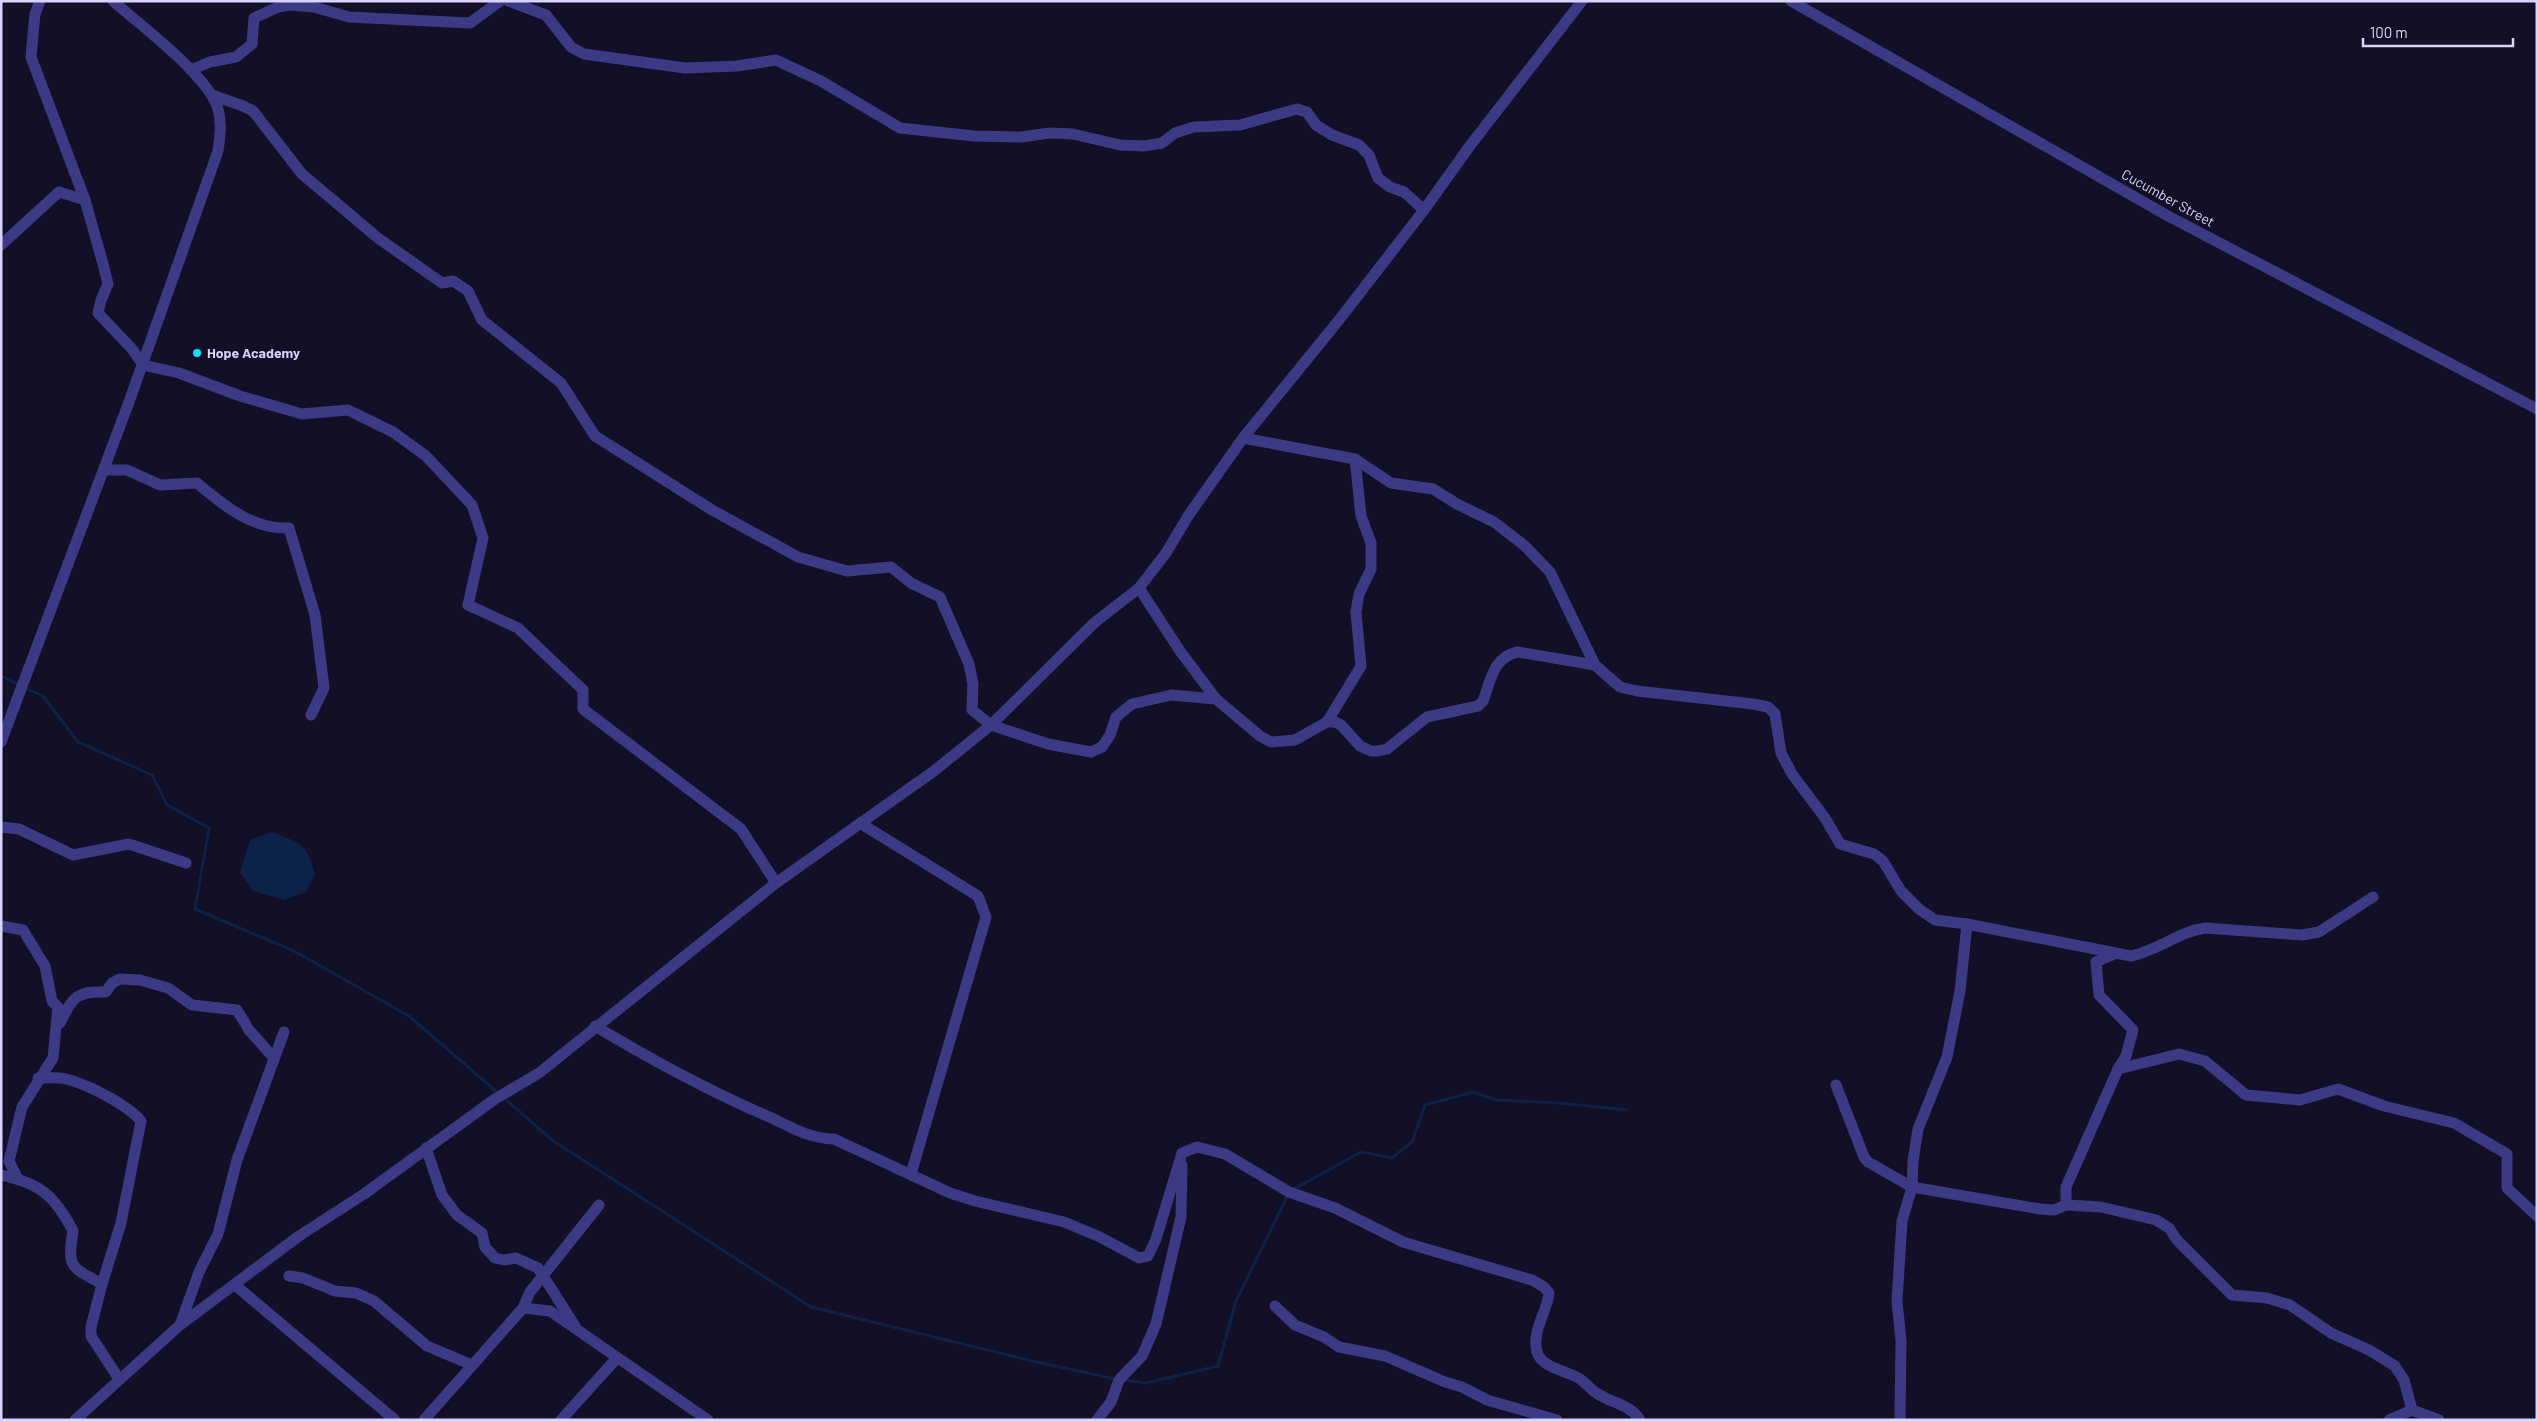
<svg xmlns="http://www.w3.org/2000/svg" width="2538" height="1421" viewBox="0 0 2538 1421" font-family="Barlow,sans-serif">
<rect width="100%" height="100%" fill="#130f26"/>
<path fill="#0c2248" d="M272,832C302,844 306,842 315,874L306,892L284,900L253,891L240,872L250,840Z"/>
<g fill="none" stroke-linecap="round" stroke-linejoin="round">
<g stroke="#0c2248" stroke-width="3">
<polyline points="1,676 20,685"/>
<polyline points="25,688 43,696 78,742 152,775 167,805 209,828 195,909 294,951 409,1016 498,1093"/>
<polyline points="503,1097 552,1140 811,1307 1032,1361 1116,1379"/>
<polyline points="1294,1189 1361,1152 1392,1158 1412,1142 1425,1105 1473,1092 1497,1100 1558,1103 1627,1110"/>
<polyline points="1124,1380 1146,1383 1218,1366 1236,1301 1288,1195"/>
</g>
<g stroke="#3d3a85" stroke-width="11">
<polyline points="40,1 35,14 31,57 85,200 103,264 108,284 101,300 98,313 132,349 143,365 179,373 240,396 302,414 348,410 393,432 426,456 472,505 483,538 468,605 518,628 583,690 583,709 741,829 776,883"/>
<polyline points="508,1 546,15 571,47 584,54 685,68 737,66 776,60 821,81 900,128 974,136 1021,137 1050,133 1073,134 1120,145 1144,146 1162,143 1175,133 1194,127 1240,125 1297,109 1307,112 1316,125 1332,135 1359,145 1369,155 1378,178 1390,187 1404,192 1424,210"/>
<polyline points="1791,1 2168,216 2537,409"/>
<polyline points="191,70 210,62 236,57 252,44 254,18 278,7 290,5 314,7 349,17 470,23 500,1"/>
<polyline points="212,95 243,106 253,111 302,174 378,238 442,283 453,281 468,291 482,320 561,383 595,436 712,510 798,557 847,571 891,567 911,583 940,597 969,664 973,684 972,710 991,725 1048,744 1091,752 1102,747 1110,735 1116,717 1132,704 1171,695 1216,699"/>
<polyline points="1,245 59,192 85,200"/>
<path d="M1243,438L1355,459L1391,483L1433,489L1457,504L1494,522L1525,546L1550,572L1595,665L1620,687L1637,691L1753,704L1768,707L1775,714L1781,753L1792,774L1825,818L1840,844L1874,854L1883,861L1901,891L1919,909L1935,920L1967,924L2131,956C2157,951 2178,932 2205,928L2302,935L2319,932L2373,897"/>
<path d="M104,470H127L160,485L197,483C223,505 253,530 289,528L315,615L324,688L311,715"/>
<path d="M1139,588L1180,651L1216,699L1260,736L1271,742L1295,740L1327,722H1335L1341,725L1360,746L1371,751H1378L1387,749L1427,717L1478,706L1483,701C1491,680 1493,657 1518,652L1595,665"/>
<polyline points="1327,722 1361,666 1356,612 1359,594 1371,569 1371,543 1361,516 1355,459"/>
<path d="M1,742L129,402L218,151C220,137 222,123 218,109C209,76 140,25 113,1"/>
<polyline points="860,823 978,896 986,917 911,1174"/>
<polyline points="1,827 19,829 73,855 129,844 186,863"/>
<polyline points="1,926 23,930 45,966 52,1001 58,1007 53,1058 22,1107 9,1161 18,1179"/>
<polyline points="2114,954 2096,962 2099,995 2133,1030 2126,1056 2118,1069"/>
<path d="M60,1023C73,997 76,991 106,992L112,983L120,979L140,980L168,988L192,1005L237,1010L249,1030L274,1058"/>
<path d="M595,1026C650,1059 707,1090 767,1116C792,1127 806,1138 834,1139L950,1193L975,1201L1064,1222L1100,1237L1139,1258L1148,1256L1156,1239L1182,1153L1197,1147L1225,1154L1289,1192L1335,1208L1403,1242L1532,1280L1544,1287L1549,1293C1547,1311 1534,1328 1536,1346C1537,1369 1565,1369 1580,1379C1586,1383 1591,1390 1598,1394C1612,1403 1631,1405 1640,1420"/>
<path d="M38,1078C47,1078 58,1077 66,1079C87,1084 128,1105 141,1121L121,1223L102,1284L91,1327V1336L119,1379"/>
<polyline points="1836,1085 1864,1157 1868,1162 1912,1187 2040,1209 2054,1210 2066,1205 2101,1207 2156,1220 2169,1228 2177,1240 2232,1295 2267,1298 2290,1305 2331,1333 2369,1350 2395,1366 2404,1380 2412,1410 2439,1420"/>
<polyline points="426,1148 442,1195 457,1215 482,1233 485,1247 495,1258 504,1260 516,1258 538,1268 575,1326"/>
<path d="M1,1175C40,1183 55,1196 73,1231C67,1268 70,1266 102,1284"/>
<polyline points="2066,1205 2066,1187 2118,1069 2179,1054 2205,1061 2246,1095 2300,1100 2338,1089 2384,1106 2454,1123 2507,1154 2507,1188 2537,1216"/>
<polyline points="289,1276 303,1278 335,1291 356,1293 374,1301 427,1346 472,1365"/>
<polyline points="235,1285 395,1420"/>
<polyline points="1275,1306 1295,1325 1324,1337 1339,1347 1385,1356 1445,1382 1462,1387 1487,1400 1557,1420"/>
<polyline points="523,1308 530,1292 599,1205"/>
<polyline points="180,1325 199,1272 218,1234 237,1160 284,1032"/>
<polyline points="75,1420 180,1325 299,1236 364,1194 495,1099 539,1073 776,883 934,771 991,725 1094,623 1139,588 1166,553 1188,516 1243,438 1339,320 1424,210 1469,147 1582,1"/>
<polyline points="424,1420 523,1308 550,1311 708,1420"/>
<polyline points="561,1420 617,1358"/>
<polyline points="1097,1420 1111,1402 1119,1380 1142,1356 1156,1324 1181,1217 1182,1165"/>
<polyline points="1900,1420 1901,1341 1897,1301 1902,1221 1912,1187 1913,1161 1918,1129 1947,1057 1960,991 1967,924"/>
<polyline points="2389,1420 2412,1410"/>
</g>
</g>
<circle fill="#00e5ff" stroke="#130f26" stroke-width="2" cx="197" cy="353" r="5"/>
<g text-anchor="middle" stroke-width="4" stroke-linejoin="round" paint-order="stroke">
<g font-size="14" fill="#d9d4ff" stroke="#130f26">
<text transform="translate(2168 198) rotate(29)" y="5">Cucumber Street</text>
</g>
<g font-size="14" font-weight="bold" fill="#d9d4ff" stroke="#130f26" text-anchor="start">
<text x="207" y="358">Hope Academy</text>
</g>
</g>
<rect width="2538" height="1421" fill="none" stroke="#d9d4ff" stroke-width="5"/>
<path d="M2363 38v8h150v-8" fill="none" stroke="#d9d4ff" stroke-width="2.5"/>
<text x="2370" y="38" font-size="15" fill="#d9d4ff" stroke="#130f26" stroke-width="4" paint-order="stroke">100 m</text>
</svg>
